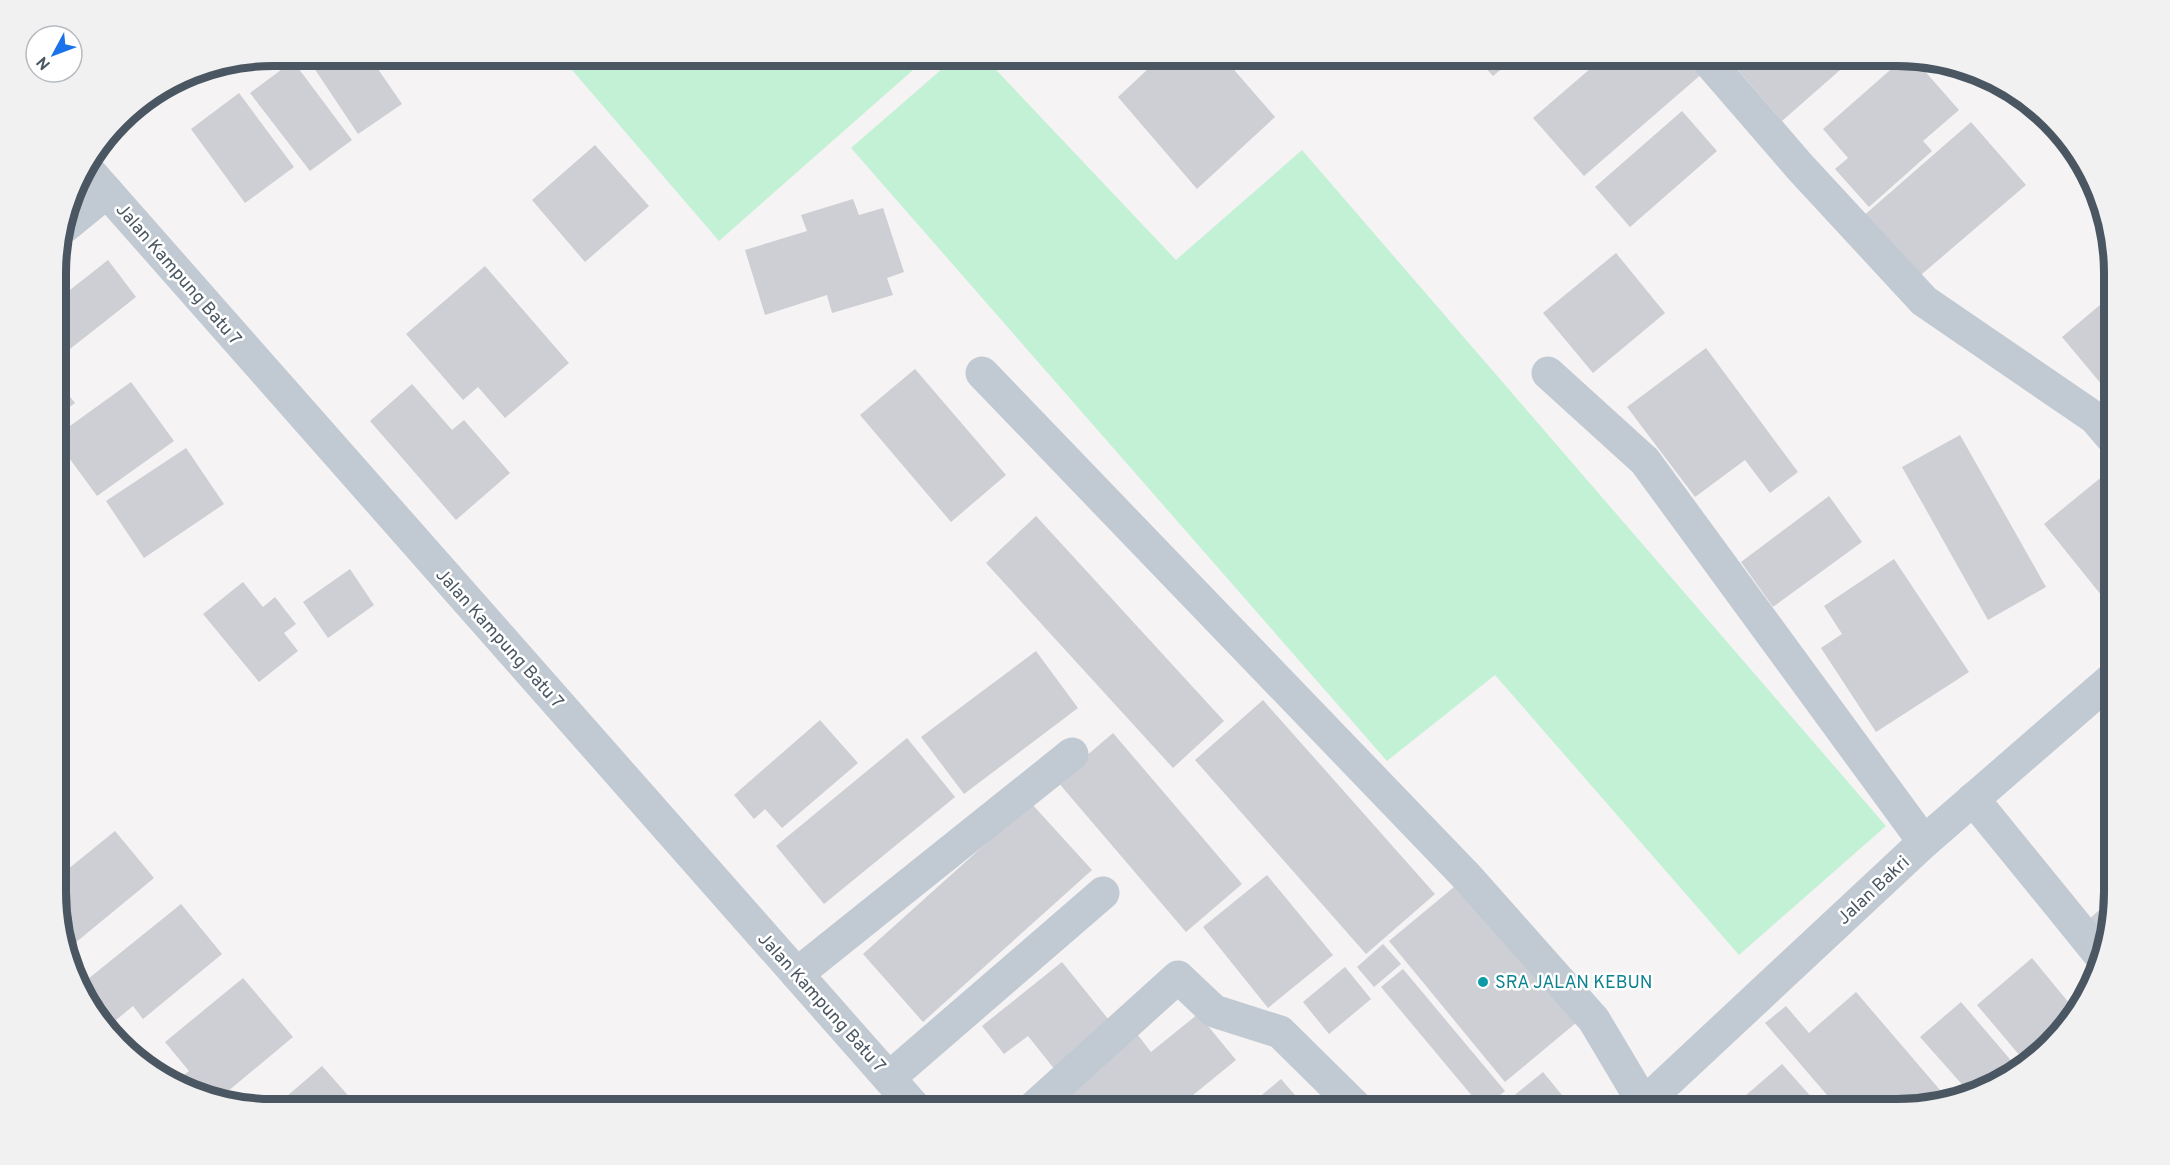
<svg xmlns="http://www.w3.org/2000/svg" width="2170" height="1165" viewBox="0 0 2170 1165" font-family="Overpass,sans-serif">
<rect width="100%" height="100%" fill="#f5f3f3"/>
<g fill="#c3f1d5">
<polygon points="560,56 929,56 719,241"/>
<polygon points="957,56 983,56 1176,260 1302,150 1886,826 1739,955 1495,675 1387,761 851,148"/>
</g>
<g fill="#cdcfd5">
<polygon points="306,56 369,56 402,104 358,134"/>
<polygon points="1162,56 1222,56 1275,117 1197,189 1118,97"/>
<polygon points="1475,56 1517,56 1493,76"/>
<polygon points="1605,56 1689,56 1704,72 1584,176 1533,118"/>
<polygon points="1743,56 1856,56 1782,121 1733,64"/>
<polygon points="1905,57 1915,60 1959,110 1923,141 1932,151 1869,207 1835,169 1848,158 1823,129"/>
<polygon points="293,61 352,140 310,171 250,93"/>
<polygon points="239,93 294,167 245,203 191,129"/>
<polygon points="1682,111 1717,151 1630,227 1595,187"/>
<polygon points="1971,122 2026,185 1915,280 1861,218"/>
<polygon points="595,145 649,206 585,262 532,200"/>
<polygon points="853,199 859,215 883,208 904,272 887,278 893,295 832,313 827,295 765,315 745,250 807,231 801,215"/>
<polygon points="1616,253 1665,313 1593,373 1543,313"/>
<polygon points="108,260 136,297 56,360 56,301"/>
<polygon points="485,266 569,363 505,418 478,387 463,400 406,334"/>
<polygon points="2113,294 2113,398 2062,337"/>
<polygon points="1706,348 1798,472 1770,493 1745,460 1695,497 1627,407"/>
<polygon points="915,369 1006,475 951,522 860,415"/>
<polygon points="56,379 75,403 56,417"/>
<polygon points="131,382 174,441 97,496 56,440 56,436"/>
<polygon points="412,384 452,430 464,420 510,473 456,520 370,421"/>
<polygon points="1960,435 2046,587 1988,620 1902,467"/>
<polygon points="186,448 224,504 144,558 106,501"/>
<polygon points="2109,471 2113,476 2114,611 2044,524"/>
<polygon points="1829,496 1862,542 1773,607 1741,562"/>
<polygon points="1036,516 1224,721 1173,768 986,563"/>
<polygon points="1894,559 1969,672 1876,732 1821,648 1842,634 1824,606"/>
<polygon points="350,569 374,605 328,638 303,602"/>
<polygon points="243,582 263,607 275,597 296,624 284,633 298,651 259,682 203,614"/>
<polygon points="1036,651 1078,708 964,794 921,737"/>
<polygon points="1263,700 1435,894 1366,954 1195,760"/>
<polygon points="820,720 858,763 782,828 765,809 754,819 734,795"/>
<polygon points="1113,733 1242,884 1186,932 1057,781"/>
<polygon points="907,738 955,797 824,904 776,846"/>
<polygon points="1031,803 1092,870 923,1022 863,954"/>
<polygon points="2114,820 2114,833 2108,826"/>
<polygon points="115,831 154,878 69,948 57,921 57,878"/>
<polygon points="1267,875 1333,955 1268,1008 1203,927"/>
<polygon points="1460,882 1577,1022 1505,1082 1389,941"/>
<polygon points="2107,903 2111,907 2104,940 2087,921"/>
<polygon points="181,904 222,954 143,1019 133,1006 110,1025 91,1003 83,983"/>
<polygon points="1383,944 1401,964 1374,987 1357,967"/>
<polygon points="2032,958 2074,1009 2026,1063 1977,1005"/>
<polygon points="1062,962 1113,1025 1056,1071 1028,1036 1004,1054 982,1026"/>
<polygon points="1345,967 1371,999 1329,1034 1303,1002"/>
<polygon points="1403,969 1505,1091 1483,1109 1381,987"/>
<polygon points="243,978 293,1037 221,1097 176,1087 173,1084 189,1071 165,1042"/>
<polygon points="1856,992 1946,1097 1911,1109 1839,1109 1765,1023 1786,1006 1809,1033"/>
<polygon points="1961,1002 2020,1071 2018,1073 1967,1090 1920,1037"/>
<polygon points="1198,1014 1236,1060 1176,1109 1045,1109 1137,1034 1151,1052"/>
<polygon points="1782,1064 1822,1109 1730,1109"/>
<polygon points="322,1066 360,1109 272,1109"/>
<polygon points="1543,1072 1566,1100 1555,1109 1520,1109 1511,1098"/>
<polygon points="1281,1079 1307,1109 1245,1109"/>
</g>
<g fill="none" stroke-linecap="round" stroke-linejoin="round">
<g stroke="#c1cad2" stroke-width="33">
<polyline points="1704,56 1800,167 1924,301 2095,418 2113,439"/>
<polyline points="85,167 916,1109"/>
<polyline points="64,227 107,192"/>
<polyline points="982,373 1468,878 1594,1020 1644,1104"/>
<polyline points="1548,373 1645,461 1924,842"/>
<polyline points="1973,799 2100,955"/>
<polyline points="797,974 1072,754"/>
<polyline points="889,1078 1103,893"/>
<polyline points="1032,1109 1178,977 1214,1011 1280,1032 1358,1109"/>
<polyline points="1638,1109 1924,842 2114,677"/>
</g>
</g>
<circle fill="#0f9aa8" stroke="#fff" stroke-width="2" cx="1483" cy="982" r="6"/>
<g text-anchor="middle" stroke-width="5" stroke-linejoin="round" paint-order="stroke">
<g font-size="18" fill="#4a5661" stroke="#fff">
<text transform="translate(179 274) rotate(49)" y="6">Jalan Kampung Batu 7</text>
<text transform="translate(500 638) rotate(48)" y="6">Jalan Kampung Batu 7</text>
<text transform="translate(1873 890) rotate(-43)" y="6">Jalan Bakri</text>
<text transform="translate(822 1002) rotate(48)" y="6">Jalan Kampung Batu 7</text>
</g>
<g font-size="18" fill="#0d838f" stroke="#fff" text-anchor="start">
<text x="1495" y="988">SRA JALAN KEBUN</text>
</g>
</g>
<path d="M0 0H2170V1165H0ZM273 66H1897A207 207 0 0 1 2104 273V892A207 207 0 0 1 1897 1099H273A207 207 0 0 1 66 892V273A207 207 0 0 1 273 66Z" fill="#f1f1f2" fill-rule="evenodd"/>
<path fill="none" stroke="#4a5661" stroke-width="8" d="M273 66H1897A207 207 0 0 1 2104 273V892A207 207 0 0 1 1897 1099H273A207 207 0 0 1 66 892V273A207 207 0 0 1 273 66Z"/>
<g transform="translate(54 54) rotate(229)"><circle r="28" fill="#ffffff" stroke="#b7bbc0" stroke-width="1.5"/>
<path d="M0-4.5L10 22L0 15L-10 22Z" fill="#1a73e8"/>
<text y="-9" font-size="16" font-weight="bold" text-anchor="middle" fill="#4a5661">N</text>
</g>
</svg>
